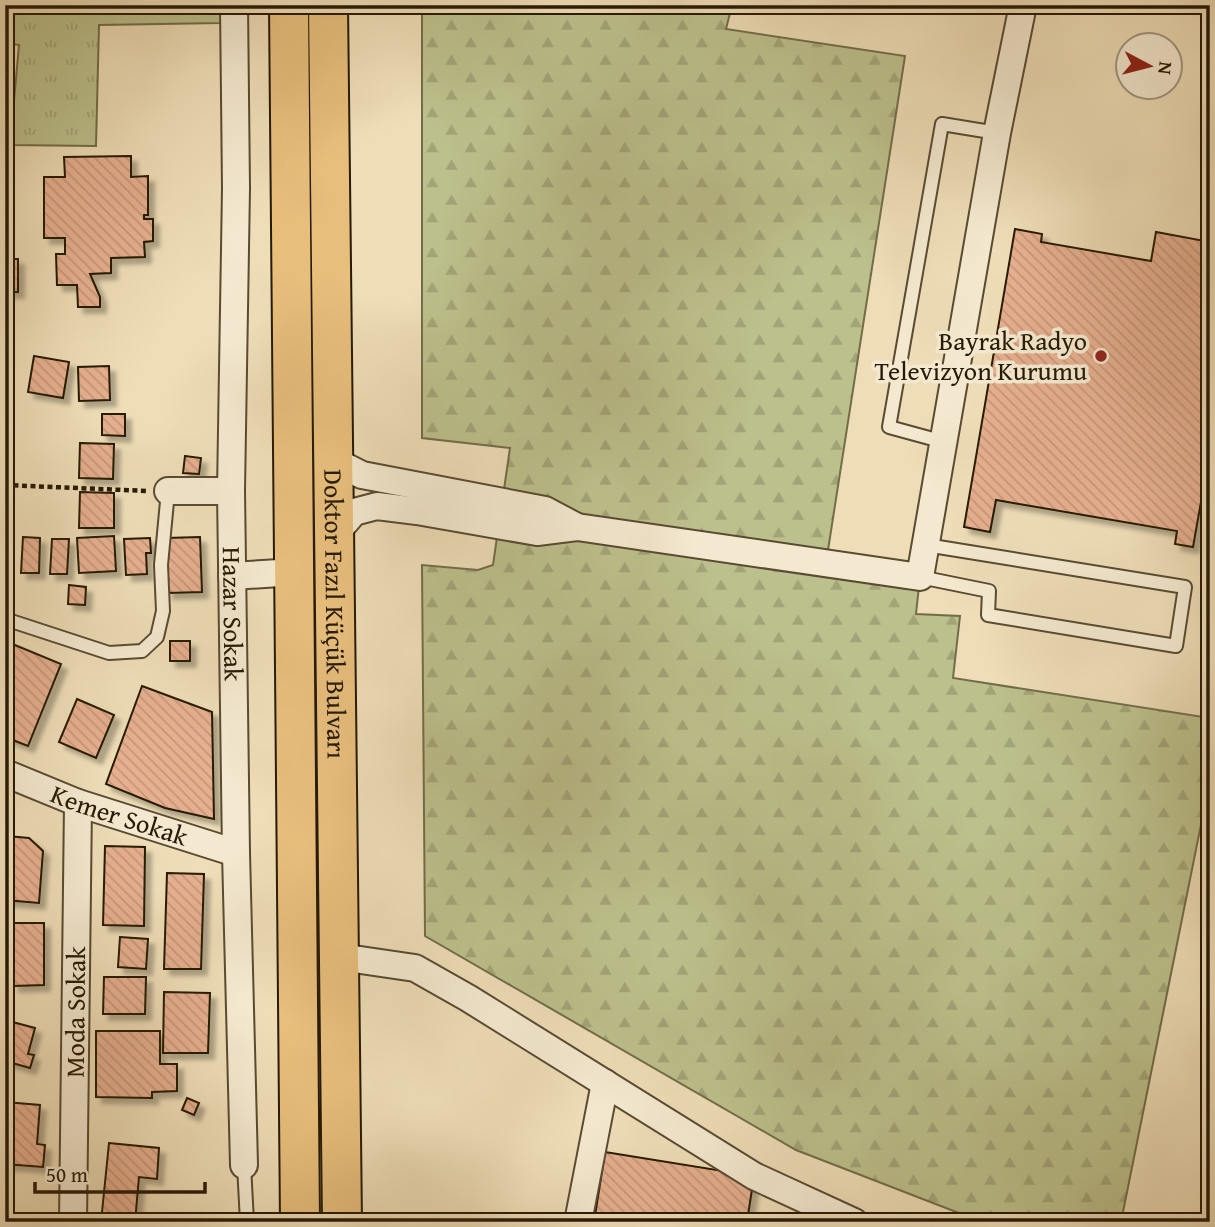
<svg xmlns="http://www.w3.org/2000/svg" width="1215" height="1227" viewBox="0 0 1215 1227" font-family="'Gentium Book Plus',serif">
<defs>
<pattern id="grass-tufts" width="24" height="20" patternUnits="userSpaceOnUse" patternTransform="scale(1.75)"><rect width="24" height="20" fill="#bcc08c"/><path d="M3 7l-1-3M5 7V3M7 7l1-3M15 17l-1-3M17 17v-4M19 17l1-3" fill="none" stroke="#a2a477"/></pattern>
<pattern id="forest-firs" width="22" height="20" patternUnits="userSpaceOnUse" patternTransform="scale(1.75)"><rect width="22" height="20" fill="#bcc08c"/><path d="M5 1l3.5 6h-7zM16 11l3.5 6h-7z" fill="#a2a477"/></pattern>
<pattern id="building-back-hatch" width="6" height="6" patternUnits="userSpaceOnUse" patternTransform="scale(1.75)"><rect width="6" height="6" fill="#e6af8f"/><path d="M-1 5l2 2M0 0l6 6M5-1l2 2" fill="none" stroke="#c5967a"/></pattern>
<filter id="shadow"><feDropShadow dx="6" dy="6" stdDeviation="2" flood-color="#0004"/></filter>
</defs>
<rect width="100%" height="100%" fill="#eeddb7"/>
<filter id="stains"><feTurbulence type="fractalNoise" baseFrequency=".00286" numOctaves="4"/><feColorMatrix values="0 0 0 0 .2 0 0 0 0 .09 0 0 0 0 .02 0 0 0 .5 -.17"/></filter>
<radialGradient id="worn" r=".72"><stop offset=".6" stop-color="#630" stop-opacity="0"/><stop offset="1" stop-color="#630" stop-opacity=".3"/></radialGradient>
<polygon fill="url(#grass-tufts)" stroke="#726d49" stroke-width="2" points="5,5 220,5 221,23 99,25 96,146 10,145 19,45 5,43"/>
<polygon fill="url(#forest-firs)" stroke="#726d49" stroke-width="2" points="422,5 732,5 726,29 905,56 826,563 920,577 916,614 960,616 953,678 1210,718 1210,780 1121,1222 982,1222 796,1150 425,936 422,565 478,570 493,565 510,448 422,438"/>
<g fill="url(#building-back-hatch)" stroke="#271a06" stroke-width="2" filter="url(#shadow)">
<polygon points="131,156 131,177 148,176 148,215 144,215 144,219 153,219 153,241 144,242 145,257 111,258 111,273 90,274 100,297 100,307 78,307 77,285 57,285 56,254 65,254 65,238 44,238 44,177 65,177 64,157"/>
<polygon points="1015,229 1042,234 1041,242 1151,261 1156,232 1210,242 1210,451 1193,547 1175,544 1177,531 996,500 990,532 964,527"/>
<rect x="5" y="259" width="13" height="33"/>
<polygon points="34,356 69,362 63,398 28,392"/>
<polygon points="109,366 110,400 79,401 78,367"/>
<polygon points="102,414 125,414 125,436 102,435"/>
<polygon points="80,443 114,444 113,479 79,478"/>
<polygon points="185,456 201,458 199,474 183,473"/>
<polygon points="80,492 114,493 114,528 79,528"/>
<polygon points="114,536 116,571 79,573 77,538"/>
<polygon points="23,537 40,538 39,573 21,573"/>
<polygon points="200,537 202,592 167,593 166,538"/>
<polygon points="150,538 151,553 146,553 147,574 126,575 124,539"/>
<polygon points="52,539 69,539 67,574 50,574"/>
<polygon points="69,585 86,587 85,605 68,604"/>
<rect x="170" y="641" width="20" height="20"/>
<polygon points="10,643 61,664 28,746 5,737 5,654"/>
<polygon points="142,686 212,712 214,819 165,808 106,784"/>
<polygon points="77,699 114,715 96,758 59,742"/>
<polygon points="7,836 29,838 43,851 39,903 5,900"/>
<polygon points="105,846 145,847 144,926 103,925"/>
<polygon points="167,873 204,874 201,969 164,969"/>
<polygon points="5,923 44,923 44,985 13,986 13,977 5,977"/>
<polygon points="120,937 148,939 146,969 118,967"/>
<polygon points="104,977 146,977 145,1014 103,1014"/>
<polygon points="164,992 210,993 208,1053 163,1053"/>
<polygon points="5,1020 35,1028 28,1054 34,1055 30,1068 5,1061"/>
<polygon points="96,1031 160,1031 160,1064 177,1064 177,1091 152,1092 152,1098 96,1097"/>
<polygon points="187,1098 199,1103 194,1115 182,1110"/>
<polygon points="5,1102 40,1105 37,1144 45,1145 43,1167 5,1164"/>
<polygon points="109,1143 159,1148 157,1179 139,1177 135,1222 101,1222"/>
<polygon points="605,1152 754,1176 747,1222 594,1222"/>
</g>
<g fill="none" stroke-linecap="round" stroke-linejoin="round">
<g stroke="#594b32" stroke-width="16">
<g id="service">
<polyline points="944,442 889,427 942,124 997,133"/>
<polyline points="920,577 989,591 988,615 1176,646 1185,587 926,545"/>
<polyline points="5,619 109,653 142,651 157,637 163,611 161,565 168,491"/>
<polyline points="244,1165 247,1222"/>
</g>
</g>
<g stroke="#594b32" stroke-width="30">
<g id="minor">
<path id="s1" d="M234,5L236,188L231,491L236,853L244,1165"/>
<polyline points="334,461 362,475 545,510 577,527"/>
<polyline points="168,491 231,491"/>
<polyline points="335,534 354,512 377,506 417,511 537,532 577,527 920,577 997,133 1023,5"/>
<polyline points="232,576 295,572"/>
<path id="s2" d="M5,773L78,803L236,853"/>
<polyline points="340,957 415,968 468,998 754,1176 854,1222"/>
<path id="s3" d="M73,1222L78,803"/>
<polyline points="578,1222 605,1083"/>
</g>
</g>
<g stroke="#271a06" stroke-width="42">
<g id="trunk">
<polyline points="289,5 300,1222"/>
<path id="s4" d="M328,5L342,1222"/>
</g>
</g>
<g stroke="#271a06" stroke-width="4.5" stroke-dasharray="5 3.5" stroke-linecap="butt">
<polyline points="5,407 6,578"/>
<polyline points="5,485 148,491"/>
</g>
<use href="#service" stroke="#f4e9d0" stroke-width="12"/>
<use href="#minor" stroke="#f4e9d0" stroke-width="26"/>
<use href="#trunk" stroke="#e7be7c" stroke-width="38"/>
</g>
<circle fill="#8f2418" stroke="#f4e9d0" stroke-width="2.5" cx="1101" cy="356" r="7"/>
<g text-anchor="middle" stroke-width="7" stroke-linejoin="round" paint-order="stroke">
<g font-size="26" fill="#271a06" stroke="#f4e9d0" text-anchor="end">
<text x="1087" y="350">Bayrak Radyo<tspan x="1087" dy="30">Televizyon Kurumu</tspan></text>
</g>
<g font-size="26" fill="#271a06" stroke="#f4e9d0">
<text dy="9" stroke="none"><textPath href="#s4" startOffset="609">Doktor Fazıl Küçük Bulvarı</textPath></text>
<text dy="9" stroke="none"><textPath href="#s1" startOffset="609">Hazar Sokak</textPath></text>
<text dy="9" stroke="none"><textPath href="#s2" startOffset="122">Kemer Sokak</textPath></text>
<text dy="9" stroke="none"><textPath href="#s3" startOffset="210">Moda Sokak</textPath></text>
</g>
</g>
<rect width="1215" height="1227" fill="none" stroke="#eeddb7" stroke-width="28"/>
<rect x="7" y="7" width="1201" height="1213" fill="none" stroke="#271a06" stroke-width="3.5"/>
<rect x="14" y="14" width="1187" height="1199" fill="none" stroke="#271a06" stroke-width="2"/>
<g transform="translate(1149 66) rotate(97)"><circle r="33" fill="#f4e9d0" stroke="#a2967f" stroke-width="2"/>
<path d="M0-5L12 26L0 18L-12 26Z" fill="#8f2418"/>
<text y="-10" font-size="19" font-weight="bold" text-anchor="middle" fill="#271a06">N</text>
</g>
<path d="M35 1182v10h170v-10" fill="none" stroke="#271a06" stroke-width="3.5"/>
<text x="46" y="1182" font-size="21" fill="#271a06" stroke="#f4e9d0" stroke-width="5" paint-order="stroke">50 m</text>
<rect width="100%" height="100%" filter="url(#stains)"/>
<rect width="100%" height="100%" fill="url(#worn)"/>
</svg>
